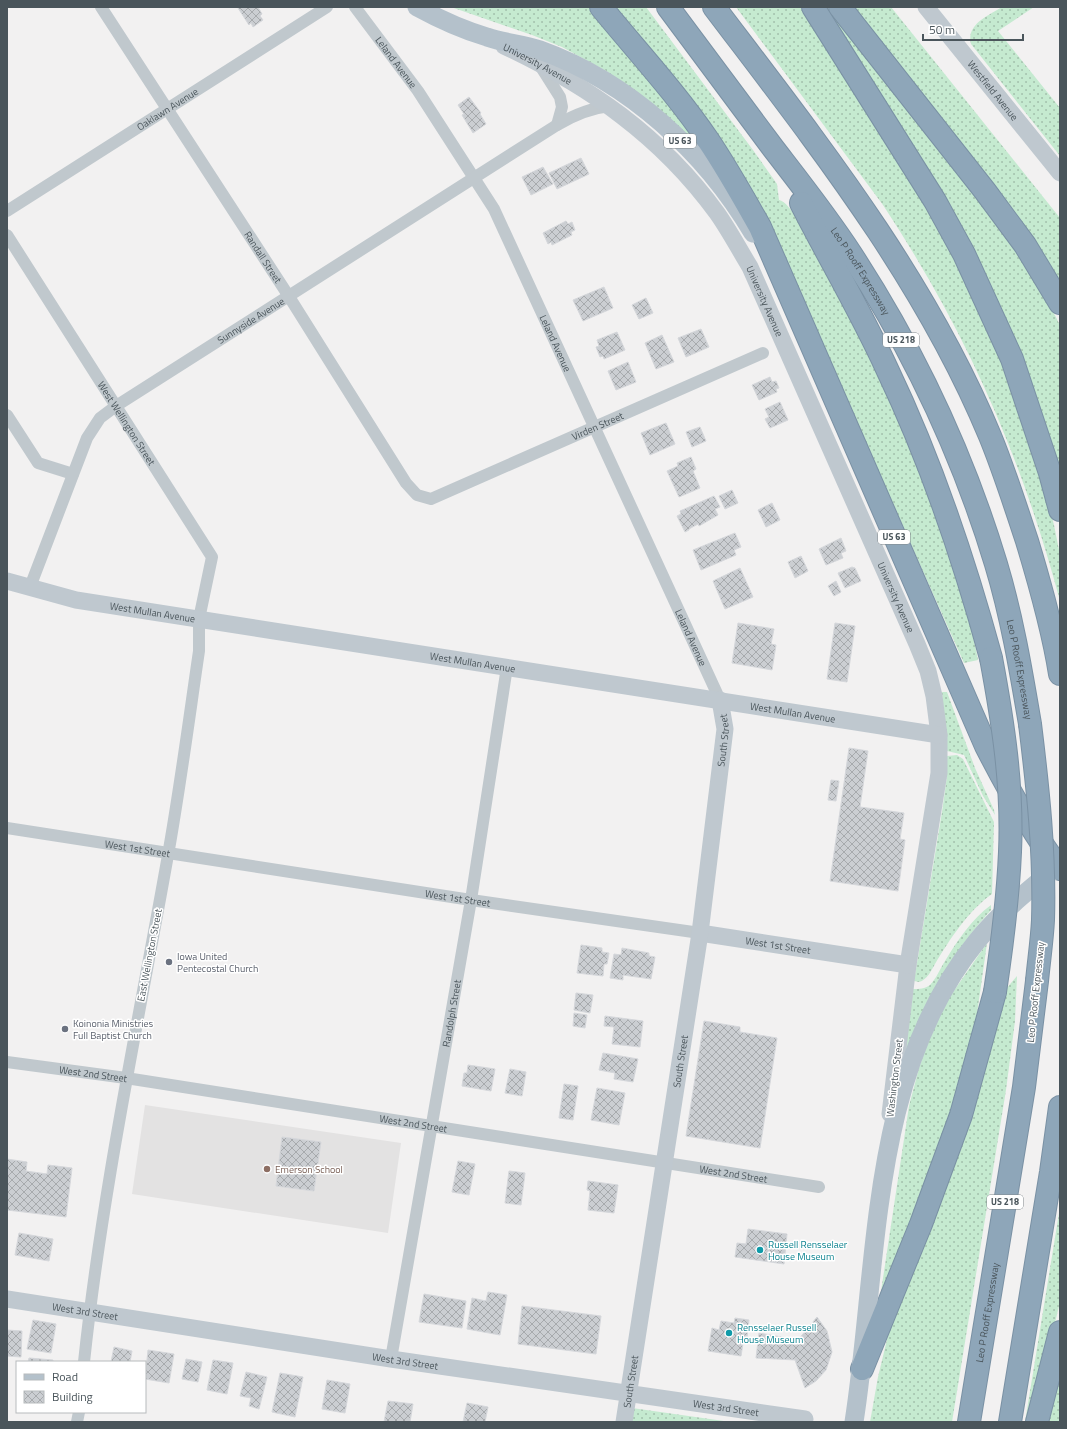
<svg xmlns="http://www.w3.org/2000/svg" width="1067" height="1429" viewBox="0 0 1067 1429" font-family="'Titillium Web',sans-serif">
<defs>
<pattern id="grass-dots" width="8" height="8" patternUnits="userSpaceOnUse"><rect width="8" height="8" fill="#c5ead0"/><path d="M2 2h.1M6 6h.1" fill="none" stroke="#a2c0ac" stroke-width="1.8" stroke-linecap="round"/></pattern>
<pattern id="building-cross-hatch" width="8" height="8" patternUnits="userSpaceOnUse"><rect width="8" height="8" fill="#cbced2"/><path d="M0 0l8 8M0 8l8-8" fill="none" stroke="#a7aaad"/></pattern>
</defs>
<rect width="100%" height="100%" fill="#f2f1f1"/>
<polygon fill="#e3e2e2" points="145,1105 401,1143 388,1233 132,1194"/>
<g fill="url(#grass-dots)">
<polygon points="451,7 592,7 717,167 608,72 562,47 532,35"/>
<path d="M611,7H646L753,150L777,184L779,200C791,202 810,241 816,251C873,353 923,462 956,575C964,603 973,631 978,660L964,663L780,252Z"/>
<path d="M736,7H800L841,69L940,228L1006,368L1041,474L1054,525L1060,555V601C1021,455 966,331 883,205Z"/>
<polygon points="826,7 935,144 1016,250 1040,287 1060,325 1060,479 1045,426"/>
<polygon points="848,7 891,7 1060,218 1060,291"/>
<path d="M1002,7H1034L998,31L1060,108V156L971,44C966,24 988,16 1002,7Z"/>
<polygon points="942,692 947,692 975,768 994,810 995,815 983,796 964,755 947,751"/>
<path d="M957,755L963,759L994,822L992,894C968,911 950,939 935,964C931,971 927,980 919,982L914,981L942,812L947,776V756Z"/>
<path d="M991,905V910C948,958 925,1001 904,1062L913,989C919,989 925,989 930,985C936,979 940,969 945,961C957,941 972,919 991,905Z"/>
<polygon points="987,943 975,1028 959,1092 883,1299 880,1298 909,1106 919,1068 932,1031 944,1005"/>
<polygon points="1017,976 1015,1021 1006,1090 952,1422 870,1422 878,1377 891,1323 1005,990"/>
<polygon points="1060,1207 1060,1302 1031,1422 1025,1422"/>
<polygon points="1060,1365 1060,1422 1047,1422"/>
<polygon points="632,1408 731,1422 630,1422"/>
</g>
<g fill="url(#building-cross-hatch)" stroke="#d5d7db">
<polygon points="240,7 258,7 262,14 260,16 263,20 253,27 251,23 249,25 238,8"/>
<polygon points="469,97 481,113 480,114 486,124 473,133 462,115 464,114 458,105"/>
<polygon points="581,158 589,174 557,189 549,173"/>
<polygon points="543,167 553,184 531,195 522,177"/>
<polygon points="566,221 568,224 572,222 575,230 571,232 572,235 552,245 551,242 548,244 543,233"/>
<polygon points="604,287 613,308 583,321 573,300"/>
<polygon points="646,298 653,313 639,319 632,305"/>
<polygon points="701,329 709,347 686,357 678,338"/>
<polygon points="617,332 625,350 604,359 603,356 600,357 596,347 599,346 597,340"/>
<polygon points="662,335 674,362 656,369 645,343"/>
<polygon points="628,362 636,382 616,390 608,371"/>
<polygon points="770,377 772,382 776,381 779,388 776,389 777,392 759,400 752,385"/>
<polygon points="780,402 788,420 770,428 765,419 769,417 765,409"/>
<polygon points="666,423 675,444 650,455 641,433"/>
<polygon points="700,427 706,441 692,447 686,432"/>
<polygon points="691,457 696,469 693,471 700,488 679,497 667,471 678,466 677,463"/>
<polygon points="732,490 738,503 725,509 719,496"/>
<polygon points="714,496 720,507 715,509 718,515 699,526 698,524 689,529 689,530 685,532 677,516 681,514 680,511"/>
<polygon points="772,503 780,520 766,527 758,510"/>
<polygon points="735,533 741,547 734,550 736,555 701,570 693,550"/>
<polygon points="841,538 846,551 841,553 843,558 826,565 819,549"/>
<polygon points="801,556 808,571 795,578 788,562"/>
<polygon points="852,567 855,568 861,581 845,588 838,573"/>
<polygon points="740,568 753,597 725,609 713,581"/>
<polygon points="836,581 841,592 834,596 828,586"/>
<polygon points="738,623 774,629 771,644 776,645 772,670 732,663"/>
<polygon points="835,623 855,626 847,682 827,679"/>
<polygon points="849,748 868,751 860,807 904,813 900,839 905,840 898,891 830,881"/>
<polygon points="831,780 839,781 836,801 828,800"/>
<polygon points="581,945 602,948 602,952 609,953 607,964 604,964 603,976 577,973"/>
<polygon points="622,948 649,953 649,956 655,957 651,979 623,975 623,980 610,978 614,954 621,955"/>
<polygon points="576,993 593,995 590,1013 574,1010"/>
<polygon points="574,1013 587,1015 585,1028 573,1026"/>
<polygon points="605,1016 643,1021 640,1047 612,1044 614,1027 604,1026"/>
<polygon points="704,1021 740,1027 740,1032 777,1038 760,1148 686,1136"/>
<polygon points="603,1053 638,1059 633,1082 614,1079 615,1073 599,1070"/>
<polygon points="468,1065 495,1069 491,1091 462,1086 464,1073 467,1073"/>
<polygon points="510,1069 526,1072 522,1096 505,1093"/>
<polygon points="564,1084 578,1086 573,1120 559,1118"/>
<polygon points="597,1088 625,1093 619,1125 591,1120"/>
<polygon points="282,1137 321,1142 314,1191 276,1186"/>
<polygon points="7,1159 27,1162 26,1171 47,1174 48,1165 72,1168 66,1217 7,1210"/>
<polygon points="458,1161 475,1164 469,1195 452,1192"/>
<polygon points="509,1171 525,1173 521,1205 505,1203"/>
<polygon points="588,1181 618,1185 614,1213 588,1210 590,1191 587,1190"/>
<polygon points="748,1229 787,1234 784,1264 735,1257 737,1243 746,1244"/>
<polygon points="19,1233 53,1239 49,1261 15,1255"/>
<polygon points="488,1292 507,1295 500,1335 467,1329 472,1298 486,1301"/>
<polygon points="424,1294 466,1301 462,1328 419,1322"/>
<polygon points="522,1306 601,1316 596,1354 518,1344"/>
<polygon points="817,1317 827,1331 832,1352 826,1370 816,1381 805,1388 795,1360 756,1358 759,1333 798,1340"/>
<polygon points="735,1318 749,1320 747,1338 744,1337 741,1356 708,1351 712,1328 719,1330 721,1321 734,1323"/>
<polygon points="33,1320 56,1324 51,1353 27,1349"/>
<polygon points="7,1330 22,1331 21,1357 7,1356"/>
<polygon points="114,1347 132,1351 130,1362 111,1362"/>
<polygon points="148,1350 174,1354 169,1383 145,1379"/>
<polygon points="29,1358 53,1360 53,1362 28,1362"/>
<polygon points="186,1359 202,1362 198,1382 182,1379"/>
<polygon points="213,1360 233,1363 227,1394 207,1390"/>
<polygon points="246,1372 267,1377 259,1409 249,1406 251,1398 240,1396"/>
<polygon points="280,1373 303,1377 295,1417 272,1412"/>
<polygon points="327,1380 350,1384 345,1413 322,1409"/>
<polygon points="388,1401 413,1404 410,1422 384,1422"/>
<polygon points="467,1403 488,1407 485,1422 463,1422"/>
</g>
<g fill="none" stroke-linecap="round" stroke-linejoin="round">
<g stroke="#7a91a4" stroke-width="24">
<g id="highway">
<path d="M601,7C637,51 676,93 708,140C727,168 743,197 760,227L986,746C1008,789 1031,831 1060,869"/>
<path id="s15" d="M668,7C703,54 738,101 773,148C800,183 827,217 851,254C913,349 963,455 996,564C1012,617 1021,671 1030,724"/>
<path d="M714,7C817,143 924,277 990,436C1004,470 1015,505 1027,541C1040,584 1053,629 1060,674"/>
<polyline points="813,7 935,201 964,254 1012,359 1050,473 1060,510"/>
<polyline points="840,7 985,191 1025,245 1060,303"/>
<path d="M801,203C829,258 861,312 887,369C931,461 964,559 991,658"/>
<polyline points="862,1369 921,1224 961,1115 995,992"/>
<path id="s16" d="M969,1422L1024,1087L1037,981"/>
<polyline points="1010,1422 1051,1172 1060,1107"/>
<polyline points="1037,1422 1060,1332"/>
</g>
</g>
<g stroke="#c0c8cd" stroke-width="12">
<path id="s1" d="M101,7L288,295L406,483L417,495L431,499L763,353"/>
<path id="s2" d="M355,7L418,91L494,209L720,700"/>
<polyline points="541,67 560,97 562,107 557,125"/>
<path id="s3" d="M7,211L327,7"/>
<path id="s4" d="M7,235L212,557L199,619V651C189,719 180,788 168,855C138,1024 102,1192 84,1362"/>
<polyline points="7,415 38,463 73,474"/>
<path id="s5" d="M30,587L87,438L100,418L116,406L557,125C574,115 590,108 610,106"/>
<path id="s6" d="M7,828L471,900L700,933"/>
<path id="s7" d="M7,1062L126,1078L819,1187"/>
<path id="s8" d="M391,1359L471,900L507,667"/>
<polyline points="77,1422 79,1412"/>
</g>
<g stroke="#bfc8cf" stroke-width="17">
<path id="s9" d="M926,7L1060,173"/>
<path id="s10" d="M504,46C589,86 661,136 717,213C729,230 739,249 750,267L917,644L928,671L934,696L939,735V773L908,965L890,1114"/>
<path id="s11" d="M7,581L76,600L939,735"/>
<path id="s12" d="M700,933L908,965"/>
<path id="s13" d="M7,1299L391,1359L805,1419"/>
<path id="s14" d="M624,1422L700,933L725,729L720,700"/>
</g>
<g stroke="#b4c1cb" stroke-width="19">
<path d="M417,7C439,19 463,30 487,37C504,43 523,44 540,50C629,82 705,152 753,233"/>
<path d="M854,1422C879,1262 869,1073 977,941C999,914 1026,892 1053,870"/>
</g>
<use href="#highway" stroke="#8ea6b9" stroke-width="22"/>
<g stroke="#7a91a4" stroke-width="24" stroke-linecap="butt">
<g id="highway-bridge">
<path d="M991,658C1003,722 1013,787 1010,852C1008,899 1002,945 995,992"/>
<path d="M1030,724C1038,789 1045,854 1043,920C1042,940 1039,960 1037,981"/>
</g>
</g>
<use href="#highway-bridge" stroke="#8ea6b9" stroke-width="22"/>
</g>
<g fill="#6b7280" stroke="#fff" stroke-width="1.5">
<circle cx="169" cy="962" r="4"/>
<circle cx="65" cy="1029" r="4"/>
</g>
<circle fill="#8d6e63" stroke="#fff" stroke-width="1.5" cx="267" cy="1169" r="4"/>
<g fill="#0f9aa8" stroke="#fff" stroke-width="1.5">
<circle cx="760" cy="1250" r="4"/>
<circle cx="729" cy="1333" r="4"/>
</g>
<g text-anchor="middle" stroke-width="3" stroke-linejoin="round" paint-order="stroke">
<g fill="#fff" stroke="#80888c" stroke-width="1">
<rect x="664" y="134" width="32" height="14" rx="3"/>
<rect x="883" y="333" width="36" height="14" rx="3"/>
<rect x="878" y="530" width="32" height="14" rx="3"/>
<rect x="987" y="1195" width="36" height="14" rx="3"/>
</g>
<g font-size="9" font-weight="bold" fill="#4a555b">
<text x="680" y="144">US 63</text>
<text x="901" y="343">US 218</text>
<text x="894" y="540">US 63</text>
<text x="1005" y="1205">US 218</text>
</g>
<g font-size="10" fill="#4a555b" stroke="#fff">
<text dy="4" stroke="none"><textPath href="#s2" startOffset="69">Leland Avenue</textPath></text>
<text dy="4" stroke="none"><textPath href="#s10" startOffset="38">University Avenue</textPath></text>
<text dy="4" stroke="none"><textPath href="#s9" startOffset="107">Westfield Avenue</textPath></text>
<text dy="4" stroke="none"><textPath href="#s3" startOffset="190">Oaklawn Avenue</textPath></text>
<text dy="4" stroke="none"><textPath href="#s1" startOffset="298">Randall Street</textPath></text>
<text dy="4" stroke="none"><textPath href="#s15" startOffset="327">Leo P Rooff Expressway</textPath></text>
<text dy="4" stroke="none"><textPath href="#s10" startOffset="374">University Avenue</textPath></text>
<text dy="4" stroke="none"><textPath href="#s5" startOffset="363">Sunnyside Avenue</textPath></text>
<text dy="4" stroke="none"><textPath href="#s2" startOffset="393">Leland Avenue</textPath></text>
<text dy="4" stroke="none"><textPath href="#s4" startOffset="223">West Wellington Street</textPath></text>
<text dy="4" stroke="none"><textPath href="#s1" startOffset="778">Virden Street</textPath></text>
<text dy="4" stroke="none"><textPath href="#s10" startOffset="698">University Avenue</textPath></text>
<text dy="4" stroke="none"><textPath href="#s11" startOffset="149">West Mullan Avenue</textPath></text>
<text dy="4" stroke="none"><textPath href="#s2" startOffset="717">Leland Avenue</textPath></text>
<text dy="4" stroke="none"><textPath href="#s11" startOffset="473">West Mullan Avenue</textPath></text>
<text dy="4" stroke="none"><textPath href="#s15" startOffset="759">Leo P Rooff Expressway</textPath></text>
<text dy="4" stroke="none"><textPath href="#s11" startOffset="797">West Mullan Avenue</textPath></text>
<text dy="4" stroke="none"><textPath href="#s14" startOffset="689">South Street</textPath></text>
<text dy="4" stroke="none"><textPath href="#s6" startOffset="132">West 1st Street</textPath></text>
<text dy="4" stroke="none"><textPath href="#s6" startOffset="456">West 1st Street</textPath></text>
<text dy="4" stroke="none"><textPath href="#s12" startOffset="79">West 1st Street</textPath></text>
<text transform="translate(149 955) rotate(-79)" y="4">East Wellington Street</text>
<text transform="translate(1035 992) rotate(-84)" y="4">Leo P Rooff Expressway</text>
<text dy="4" stroke="none"><textPath href="#s8" startOffset="351">Randolph Street</textPath></text>
<text dy="4" stroke="none"><textPath href="#s14" startOffset="365">South Street</textPath></text>
<text dy="4" stroke="none"><textPath href="#s7" startOffset="87">West 2nd Street</textPath></text>
<text transform="translate(894 1078) rotate(-83)" y="4">Washington Street</text>
<text dy="4" stroke="none"><textPath href="#s7" startOffset="411">West 2nd Street</textPath></text>
<text dy="4" stroke="none"><textPath href="#s7" startOffset="735">West 2nd Street</textPath></text>
<text dy="4" stroke="none"><textPath href="#s13" startOffset="79">West 3rd Street</textPath></text>
<text dy="4" stroke="none"><textPath href="#s16" startOffset="111">Leo P Rooff Expressway</textPath></text>
<text dy="4" stroke="none"><textPath href="#s13" startOffset="403">West 3rd Street</textPath></text>
<text dy="4" stroke="none"><textPath href="#s14" startOffset="41">South Street</textPath></text>
<text dy="4" stroke="none"><textPath href="#s13" startOffset="727">West 3rd Street</textPath></text>
</g>
<g font-size="10" fill="#5b616d" stroke="#fff" text-anchor="start">
<text x="177" y="960">Iowa United<tspan x="177" dy="12">Pentecostal Church</tspan></text>
<text x="73" y="1027">Koinonia Ministries<tspan x="73" dy="12">Full Baptist Church</tspan></text>
</g>
<g font-size="10" fill="#785e54" stroke="#fff" text-anchor="start">
<text x="275" y="1173">Emerson School</text>
</g>
<g font-size="10" fill="#0d838f" stroke="#fff" text-anchor="start">
<text x="768" y="1248">Russell Rensselaer<tspan x="768" dy="12">House Museum</tspan></text>
<text x="737" y="1331">Rensselaer Russell<tspan x="737" dy="12">House Museum</tspan></text>
</g>
</g>
<rect width="1067" height="1429" fill="none" stroke="#4a555b" stroke-width="16"/>
<rect x="16" y="1361" width="130" height="52" fill="#ffffff" stroke="#b7bbbd"/>
<rect x="24" y="1374" width="20" height="6" fill="#b4c1cb" stroke="#b7bbbd"/>
<text x="52" y="1381" font-size="12" fill="#4a555b">Road</text>
<rect x="24" y="1391" width="20" height="12" fill="url(#building-cross-hatch)" stroke="#b7bbbd"/>
<text x="52" y="1401" font-size="12" fill="#4a555b">Building</text>
<path d="M923 34v6h100v-6" fill="none" stroke="#4a555b" stroke-width="2"/>
<text x="929" y="34" font-size="12" fill="#4a555b" stroke="#ffffff" stroke-width="3" paint-order="stroke">50 m</text>
</svg>
